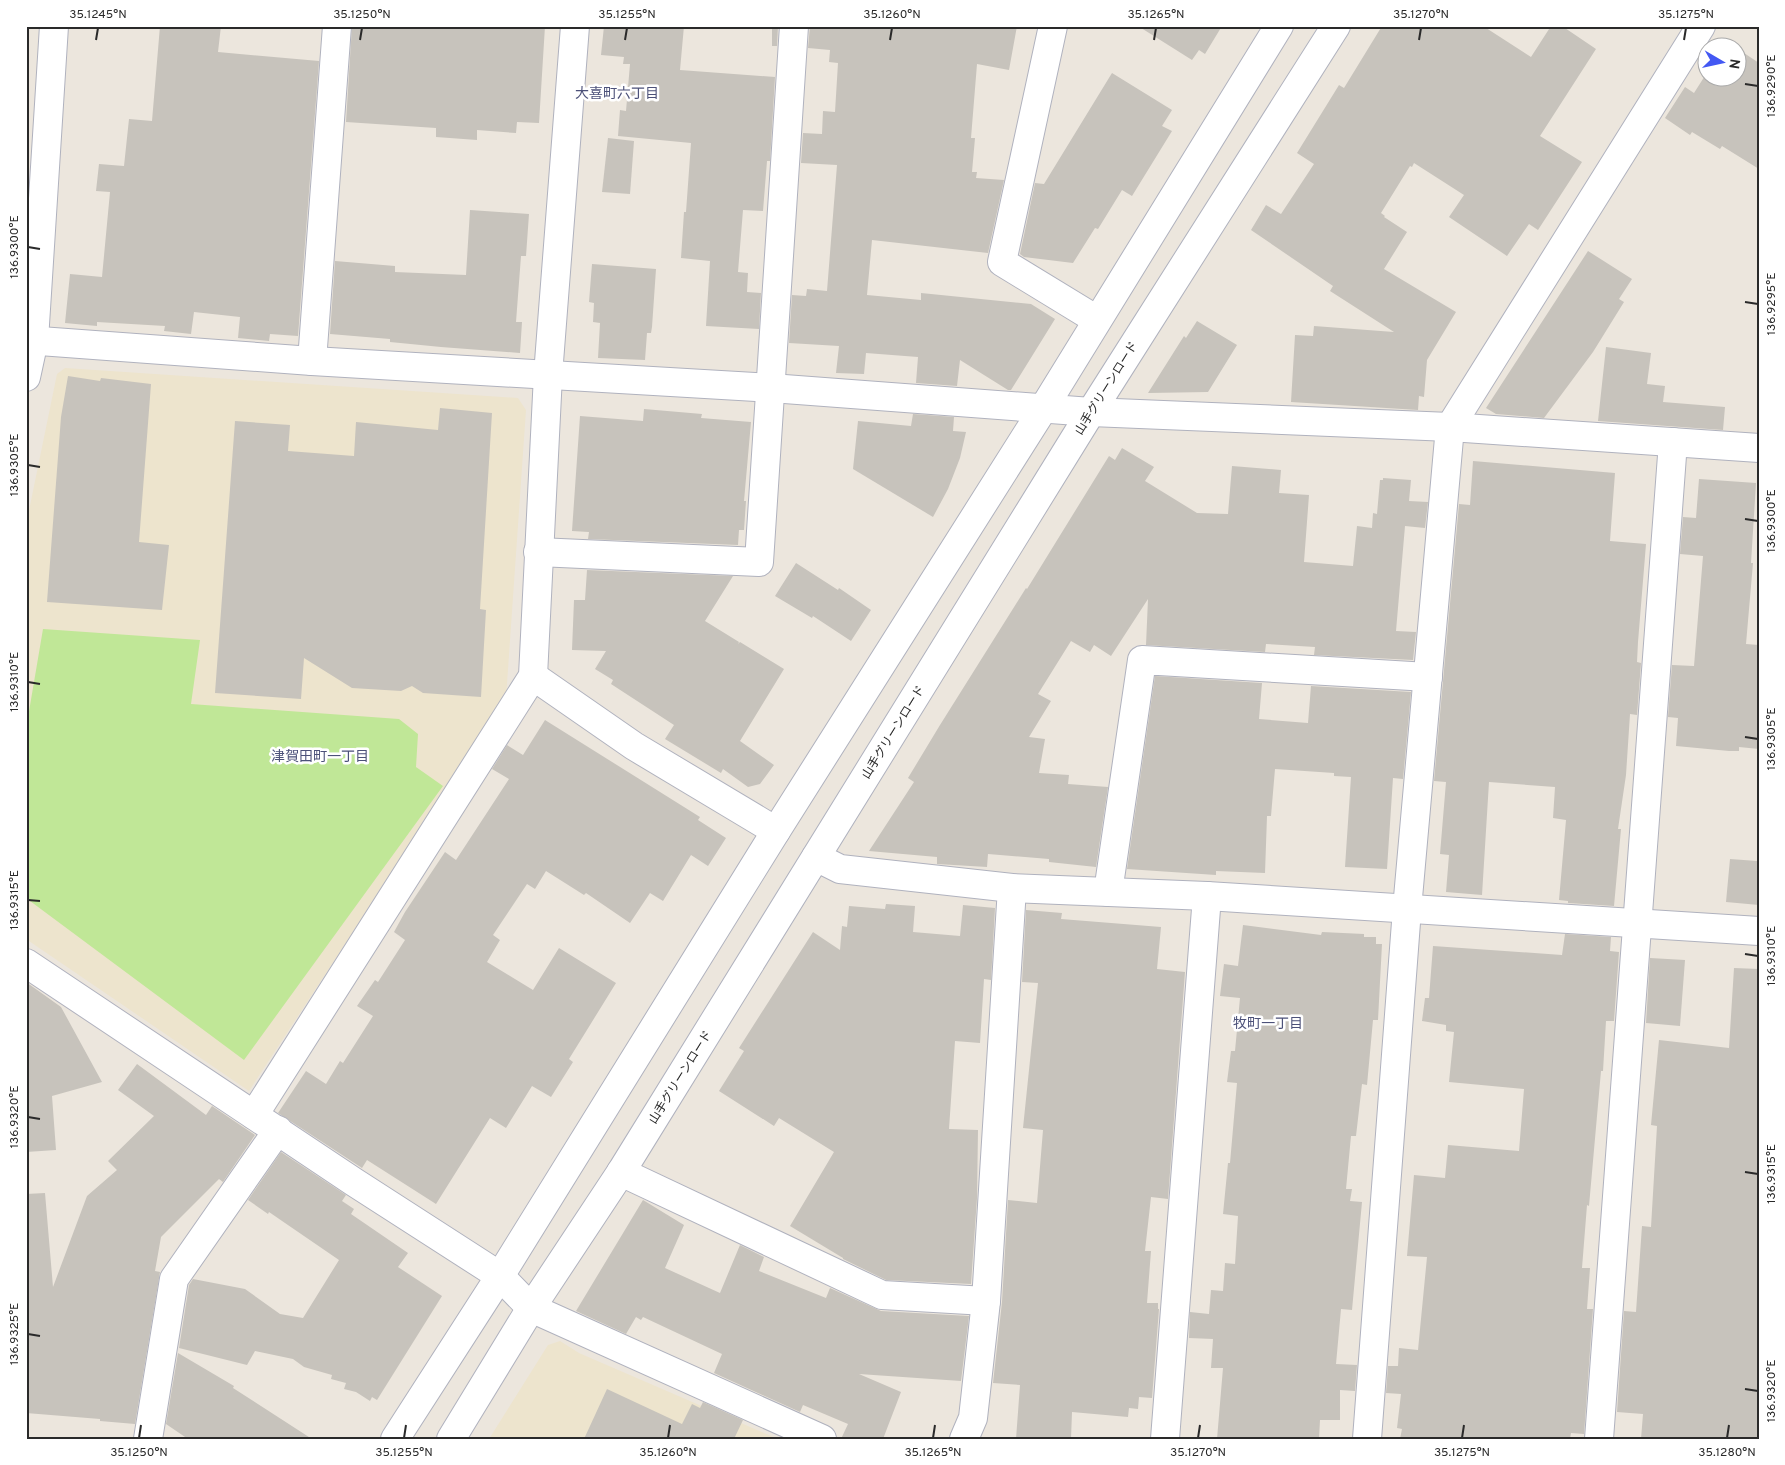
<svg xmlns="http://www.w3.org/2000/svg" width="1785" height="1465" viewBox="0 0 1785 1465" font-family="Overpass,'Noto Sans JP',sans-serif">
<rect width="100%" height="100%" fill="#ece6dd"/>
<g fill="#ede4cd">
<polygon points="65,368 518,398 526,410 506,698 249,1091 26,939 26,525 57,374"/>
<polygon points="560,1341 579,1353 778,1439 489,1439 548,1345"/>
</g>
<polygon fill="#c0e797" points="43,629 200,640 191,704 399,719 418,734 416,767 443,786 244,1060 26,898 26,729"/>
<g fill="#c7c3bc">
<polygon points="160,26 221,26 218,52 319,61 298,336 270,334 269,341 238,338 240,317 194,312 191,334 164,331 165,326 97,322 97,326 65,323 70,274 102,277 110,192 96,191 99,164 124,166 129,119 152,121"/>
<polygon points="352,26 545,26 539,123 517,122 516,133 477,130 477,140 436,137 436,128 346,122"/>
<polygon points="604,26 684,26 680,70 775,77 770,161 767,161 763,211 743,210 738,272 748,273 747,292 761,293 759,329 706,326 710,261 681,258 684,212 686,212 691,143 618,136 620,110 626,111 630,64 623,64 624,57 601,55"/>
<polygon points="772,26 778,26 777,46 772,46"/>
<polygon points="810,26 1017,26 1009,70 977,64 971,138 975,138 972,172 977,172 976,178 1004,180 988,253 872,240 867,295 921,300 921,293 1031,304 1055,319 1011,390 1008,390 960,360 957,386 916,383 918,357 866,353 864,374 836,373 839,346 789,343 792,295 806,296 807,289 827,291 837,165 801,163 803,133 822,134 823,111 835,112 838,63 829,62 830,50 808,48"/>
<polygon points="1138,26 1222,26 1205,54 1199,50 1192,60"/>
<polygon points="1382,26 1483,26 1531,57 1551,26 1562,26 1596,49 1540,136 1582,162 1538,230 1529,224 1507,256 1449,217 1464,195 1414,163 1412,167 1410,166 1381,213 1385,216 1384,217 1407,232 1384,269 1456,312 1427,360 1424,397 1419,396 1418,410 1291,402 1295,335 1313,336 1314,326 1394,332 1330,291 1333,286 1251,230 1266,205 1281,214 1314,164 1297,153 1339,85 1344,88"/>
<polygon points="1738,49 1759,63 1759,169 1722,146 1720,149 1692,132 1690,135 1665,118 1685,87 1694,93 1708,71 1708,78 1738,78"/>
<polygon points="1112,73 1172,110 1162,126 1172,131 1132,196 1122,190 1098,229 1095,228 1073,263 1024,257 1020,254 1035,183 1044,184"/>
<polygon points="608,138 634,141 630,194 602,192"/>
<polygon points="470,210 529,214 526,256 521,256 516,322 522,322 520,353 441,347 390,342 390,339 330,334 335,261 395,266 395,272 466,275"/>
<polygon points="1588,251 1632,279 1619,299 1624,302 1593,352 1544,418 1496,414 1486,408"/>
<polygon points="592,264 656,269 652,327 651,333 647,333 645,360 598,358 600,323 593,322 594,303 589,302"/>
<polygon points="1197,321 1237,345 1208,392 1148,393 1184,336 1186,338"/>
<polygon points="1606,347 1651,353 1647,384 1665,386 1663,402 1725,407 1723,430 1598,421"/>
<polygon points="68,376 100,381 101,378 151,384 139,542 169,545 162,610 47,602 61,417"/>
<polygon points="440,408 492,413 480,609 486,610 481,697 423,693 412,686 401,691 352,688 304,658 301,699 215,693 235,421 290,425 288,451 354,456 356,422 438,430"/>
<polygon points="644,409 702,414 701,418 751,422 744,501 746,501 744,530 739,530 738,545 588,539 589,532 572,531 580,416 643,421"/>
<polygon points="913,414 954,417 953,431 966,432 960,458 948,489 933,517 853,469 858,421 911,426"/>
<polygon points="1122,448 1154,467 1145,481 1197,513 1228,514 1232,466 1281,470 1279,493 1309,495 1304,562 1353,566 1357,526 1372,528 1373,513 1377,514 1380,480 1383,480 1383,478 1411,480 1409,501 1428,502 1425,528 1405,526 1396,631 1416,632 1413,660 1314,655 1315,647 1266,644 1265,652 1146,645 1148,599 1111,656 1094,645 1090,652 1071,641 1038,694 1051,701 1029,737 1045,739 1039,773 1069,775 1068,784 1108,787 1096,867 1049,862 1049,859 988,854 987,867 937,864 937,857 869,851 914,782 908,778 940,725 1026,588 1027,589 1109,456 1115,460"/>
<polygon points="1473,461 1615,473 1610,541 1646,544 1638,642 1637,662 1641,663 1637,715 1630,714 1626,775 1618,829 1621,829 1614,906 1568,903 1568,901 1559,900 1566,820 1553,818 1555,787 1489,782 1482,895 1446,892 1449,855 1440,854 1446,782 1434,781 1459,504 1470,505"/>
<polygon points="1699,479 1756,483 1751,563 1753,563 1746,644 1759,645 1759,749 1739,747 1739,751 1729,751 1676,746 1678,718 1668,717 1672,665 1694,666 1703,556 1680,554 1683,517 1696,518"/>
<polygon points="796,563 838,590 839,588 871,610 851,641 813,616 812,618 775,596"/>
<polygon points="587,570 733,576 705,621 739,642 738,644 740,642 784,669 740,741 774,765 760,784 748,787 723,769 721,773 665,739 674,725 611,684 613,680 595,669 606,651 572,650 574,600 585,600"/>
<polygon points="1155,676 1262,683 1259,719 1308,723 1311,686 1411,692 1403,779 1393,778 1387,869 1345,867 1351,777 1334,776 1334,773 1275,769 1271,816 1267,816 1265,873 1216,871 1216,875 1127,869"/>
<polygon points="545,720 700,817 698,820 726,838 708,866 691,855 663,901 650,893 630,923 586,893 584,895 546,871 535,889 527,884 493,935 500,940 487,962 533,990 559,948 616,983 569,1059 573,1062 551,1097 532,1086 506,1128 490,1118 436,1204 367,1160 362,1168 278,1113 306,1071 326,1084 340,1061 343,1063 373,1016 357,1006 375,980 378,982 405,940 394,932 405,912 445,852 456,860 509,779 492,769 507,745 523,755"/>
<polygon points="1730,859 1757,861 1757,864 1759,864 1759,905 1726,902"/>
<polygon points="886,904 915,906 913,932 960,936 963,905 995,908 991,980 984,979 980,1043 955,1041 949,1129 978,1130 977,1198 971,1284 886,1280 843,1259 843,1258 790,1226 834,1152 779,1118 774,1126 719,1091 744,1051 739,1048 813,932 840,950 842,926 847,927 849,906 885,909"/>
<polygon points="1026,910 1062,913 1061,919 1161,927 1157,969 1185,972 1168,1199 1151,1197 1145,1251 1151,1251 1147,1303 1158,1303 1158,1309 1159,1309 1152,1398 1139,1397 1138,1409 1129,1408 1128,1417 1072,1412 1071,1439 1016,1439 1020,1385 993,1383 1002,1302 1008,1200 1037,1203 1043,1130 1023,1128 1038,983 1022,982"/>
<polygon points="1243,925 1321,935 1322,932 1364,934 1364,937 1376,937 1376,944 1382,944 1378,1020 1373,1020 1367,1085 1362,1084 1356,1136 1351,1136 1346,1189 1352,1189 1350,1201 1362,1202 1352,1310 1341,1309 1336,1364 1357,1365 1355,1391 1340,1390 1340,1420 1320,1420 1319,1439 1217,1439 1223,1368 1211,1368 1213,1339 1189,1338 1190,1312 1209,1314 1211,1290 1223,1291 1225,1263 1235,1264 1238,1216 1223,1214 1228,1163 1230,1163 1237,1083 1227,1082 1231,1051 1235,1051 1240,998 1220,996 1224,964 1238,966"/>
<polygon points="1565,934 1611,937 1610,951 1619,952 1614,1021 1606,1021 1603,1071 1601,1071 1589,1206 1587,1205 1582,1268 1590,1268 1587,1309 1593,1309 1584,1434 1571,1433 1570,1439 1400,1439 1402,1429 1397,1428 1401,1394 1386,1393 1388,1366 1398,1366 1399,1348 1418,1350 1427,1257 1407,1256 1414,1175 1445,1178 1448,1145 1519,1151 1524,1089 1449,1082 1454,1032 1446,1031 1446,1025 1422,1021 1425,998 1429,998 1433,946 1562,955"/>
<polygon points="1650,958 1685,960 1680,1026 1646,1023"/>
<polygon points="1734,968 1759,969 1759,1439 1641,1439 1643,1414 1617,1412 1624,1311 1636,1312 1642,1226 1651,1227 1657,1126 1651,1125 1659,1040 1729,1048"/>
<polygon points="26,982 61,1007 102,1082 52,1096 56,1150 26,1152"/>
<polygon points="137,1064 206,1115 212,1106 255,1135 223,1182 219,1179 161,1237 155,1271 160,1272 135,1424 100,1421 100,1419 26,1413 28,1393 26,1356 26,1194 45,1193 53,1287 87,1196 117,1170 108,1161 154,1116 118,1090"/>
<polygon points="281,1152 346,1195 342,1201 354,1209 351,1214 408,1253 398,1267 442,1296 377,1400 372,1397 370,1401 356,1392 344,1389 346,1383 331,1379 332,1375 304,1367 293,1359 255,1351 247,1365 179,1348 189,1285 193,1279 245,1289 280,1314 303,1318 339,1260 285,1223 269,1212 268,1214 248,1200"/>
<polygon points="643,1200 684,1225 665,1268 720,1293 740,1245 764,1257 759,1271 826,1298 830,1288 881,1311 969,1316 961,1381 859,1374 901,1392 883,1439 841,1439 848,1424 803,1405 800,1412 714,1373 722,1354 643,1317 641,1320 636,1317 626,1334 576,1311"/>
<polygon points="178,1353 234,1386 233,1388 312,1439 188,1439 166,1424"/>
<polygon points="607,1389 682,1424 692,1404 700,1408 703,1402 743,1420 734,1439 584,1439"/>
</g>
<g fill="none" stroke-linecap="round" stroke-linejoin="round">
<g stroke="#b0b2be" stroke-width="30">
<g id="minor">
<polyline points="1053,26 1002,262 1097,320"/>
<polyline points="26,340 312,361 771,388 1091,412 1450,427 1759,448"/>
<polyline points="312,361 337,26"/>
<polyline points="538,552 759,562 794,26"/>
<polyline points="533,676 634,746 776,831"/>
<polyline points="816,857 840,869 1012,888 1207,896 1759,931"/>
<polyline points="1108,892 1142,660 1428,677"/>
<polyline points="26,963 354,1182 500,1276 531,1308 822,1439"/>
<polyline points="254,1115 533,676 548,375 575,26"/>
<polyline points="621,1172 882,1295 986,1301"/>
<polyline points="148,1439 174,1279 278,1130"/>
<polyline points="964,1439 973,1418 986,1301 1012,888"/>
<polyline points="1165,1439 1207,896"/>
<polyline points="1367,1439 1407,909 1450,427 1701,26"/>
<polyline points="1599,1439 1673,442"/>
</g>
</g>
<g stroke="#b0b2be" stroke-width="30">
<g id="tertiary">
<polyline points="26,377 34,340 54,26"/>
<polyline points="395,1439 500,1276 776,831 1043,409 1279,26"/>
<polyline points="451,1439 531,1308 621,1172 1091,412 1336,26"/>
</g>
</g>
<use href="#minor" stroke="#fff" stroke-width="28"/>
<use href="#tertiary" stroke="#fff" stroke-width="28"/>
</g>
<path fill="none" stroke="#2a2a2a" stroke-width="2" d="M96,40L98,28M360,40L362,28M625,40L627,28M890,40L892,28M1154,40L1156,28M1419,40L1421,28M1684,40L1686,28M1745,84L1758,86M28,247L40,249M1745,302L1758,304M28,465L40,467M1745,519L1758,521M28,682L40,684M1745,737L1758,739M28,900L40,901M1745,954L1758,956M28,1117L40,1119M1745,1172L1758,1174M28,1334L40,1336M1745,1389L1758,1391M139,1438L141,1425M404,1438L406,1425M668,1438L670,1425M933,1438L935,1425M1198,1438L1200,1425M1462,1438L1464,1425M1727,1438L1729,1425"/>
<g text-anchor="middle" stroke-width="5" stroke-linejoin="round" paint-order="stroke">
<g font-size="12" fill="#2a2a2a" stroke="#fff">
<text transform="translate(1106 388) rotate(-58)" y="4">山手グリーンロード</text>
<text transform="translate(893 732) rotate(-58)" y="4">山手グリーンロード</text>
<text transform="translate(680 1077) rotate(-58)" y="4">山手グリーンロード</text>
</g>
<g font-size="14" fill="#4c5179" stroke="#fff">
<text x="617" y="98">大喜町六丁目</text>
<text x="320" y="761">津賀田町一丁目</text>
<text x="1268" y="1028">牧町一丁目</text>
</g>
</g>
<rect width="1785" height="1465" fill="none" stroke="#ffffff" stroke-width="55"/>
<g transform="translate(1722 62) rotate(99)"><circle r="24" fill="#ffffff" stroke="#aaaaaa"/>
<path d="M0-4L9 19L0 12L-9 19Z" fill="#4358f3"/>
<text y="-8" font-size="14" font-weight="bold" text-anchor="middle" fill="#2a2a2a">N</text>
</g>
<rect x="28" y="28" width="1730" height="1410" fill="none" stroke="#2a2a2a" stroke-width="2"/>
<g font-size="12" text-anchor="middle" fill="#2a2a2a">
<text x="98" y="18">35.1245°N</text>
<text x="362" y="18">35.1250°N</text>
<text x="627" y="18">35.1255°N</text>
<text x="892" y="18">35.1260°N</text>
<text x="1156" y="18">35.1265°N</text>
<text x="1421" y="18">35.1270°N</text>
<text x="1686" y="18">35.1275°N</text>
<text transform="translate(1771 86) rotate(-90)" y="4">136.9290°E</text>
<text transform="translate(14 247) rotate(-90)" y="4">136.9300°E</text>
<text transform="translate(1771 304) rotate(-90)" y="4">136.9295°E</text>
<text transform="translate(14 465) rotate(-90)" y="4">136.9305°E</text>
<text transform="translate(1771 521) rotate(-90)" y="4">136.9300°E</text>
<text transform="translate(14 682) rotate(-90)" y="4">136.9310°E</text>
<text transform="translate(1771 739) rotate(-90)" y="4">136.9305°E</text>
<text transform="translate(14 900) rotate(-90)" y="4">136.9315°E</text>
<text transform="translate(1771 956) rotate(-90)" y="4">136.9310°E</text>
<text transform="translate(14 1117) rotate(-90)" y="4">136.9320°E</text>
<text transform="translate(1771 1174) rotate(-90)" y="4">136.9315°E</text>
<text transform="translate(14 1334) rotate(-90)" y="4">136.9325°E</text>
<text transform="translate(1771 1391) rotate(-90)" y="4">136.9320°E</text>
<text x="139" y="1456">35.1250°N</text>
<text x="404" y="1456">35.1255°N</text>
<text x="668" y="1456">35.1260°N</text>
<text x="933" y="1456">35.1265°N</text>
<text x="1198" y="1456">35.1270°N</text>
<text x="1462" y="1456">35.1275°N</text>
<text x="1727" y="1456">35.1280°N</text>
</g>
</svg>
